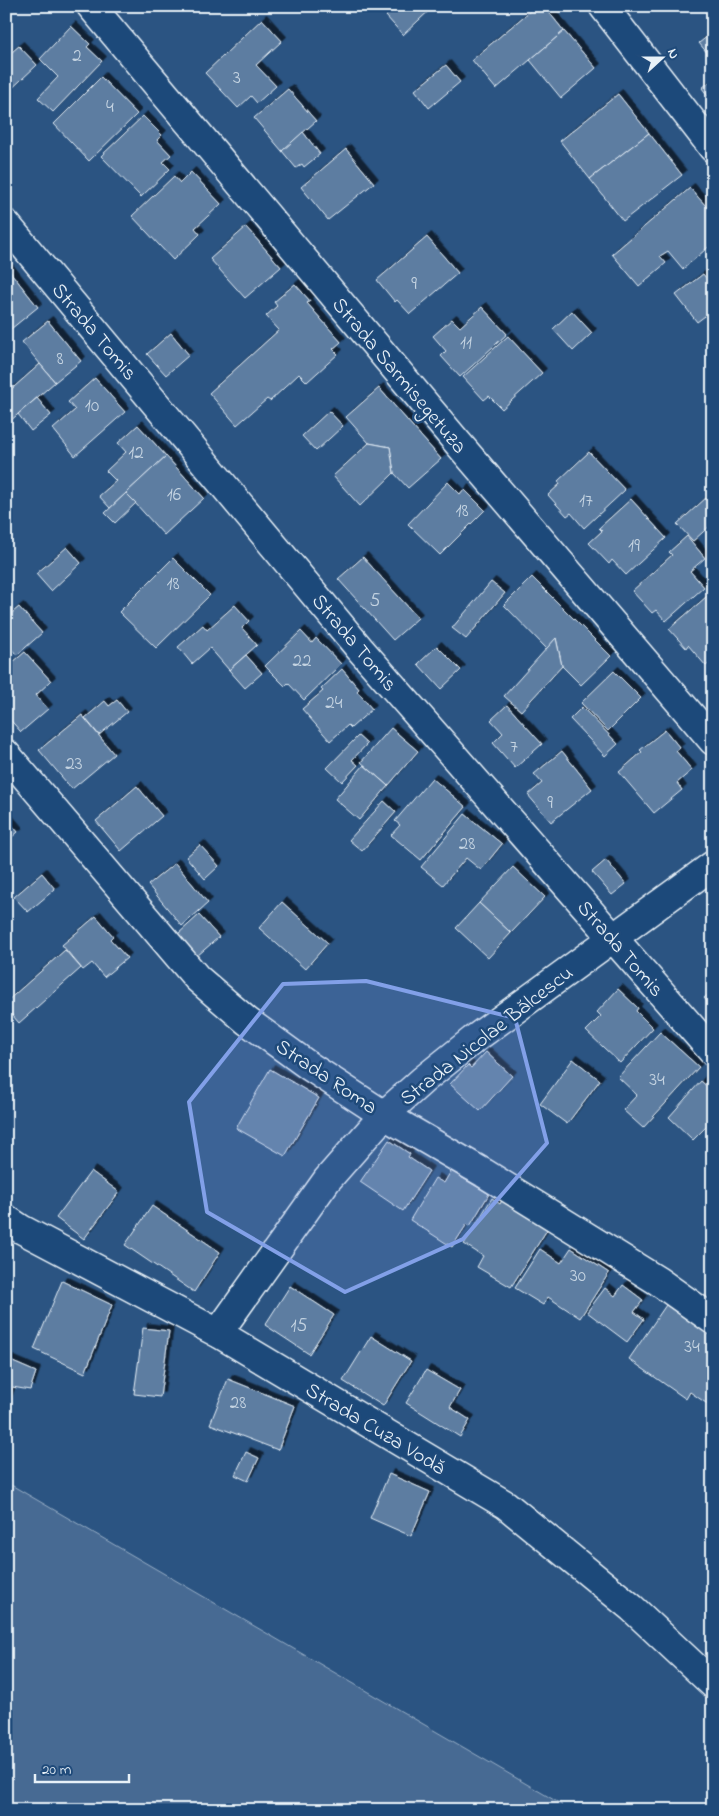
<svg xmlns="http://www.w3.org/2000/svg" width="719" height="1816" viewBox="0 0 719 1816" font-family="'Indie Flower',sans-serif">
<defs>
<filter id="shadow"><feDropShadow dx="4.5" dy="-4.5" stdDeviation="0" flood-color="#0009"/></filter>
</defs>
<rect width="100%" height="100%" fill="#2b5482"/>
<filter id="ink" filterUnits="userSpaceOnUse"><feTurbulence type="fractalNoise" baseFrequency=".02" numOctaves="2"/><feDisplacementMap in="SourceGraphic" scale="10" xChannelSelector="R" yChannelSelector="G"/><feConvolveMatrix kernelMatrix="1 2 1 2 8 2 1 2 1" color-interpolation-filters="sRGB"/></filter>
<g filter="url(#ink)">
<polygon fill="#476b93" stroke="#98aec6" points="6,1482 561,1804 563,1810 6,1810"/>
<g fill="#5d7da1" stroke="#e8f1f8" filter="url(#shadow)">
<polygon points="397,6 434,6 403,35 386,16"/>
<polygon points="536,6 544,6 564,31 496,89 472,60"/>
<polygon points="262,19 282,41 256,65 276,86 257,103 251,96 238,108 205,73"/>
<polygon points="71,26 90,44 87,47 102,61 53,112 38,98 58,77 40,59"/>
<polygon points="564,31 596,68 561,98 530,60"/>
<polygon points="713,32 713,60 699,43"/>
<polygon points="19,46 37,65 6,94 6,57"/>
<polygon points="446,65 460,82 429,108 415,90"/>
<polygon points="101,77 137,114 89,161 54,124"/>
<polygon points="713,79 713,103 702,88"/>
<polygon points="288,89 316,121 282,151 254,118"/>
<polygon points="618,94 649,133 590,179 560,141"/>
<polygon points="143,116 162,135 157,140 171,155 163,162 170,169 141,197 101,156"/>
<polygon points="303,132 320,154 304,167 302,164 296,168 282,151"/>
<polygon points="649,133 682,175 623,221 590,179"/>
<polygon points="346,149 374,183 328,220 301,187"/>
<polygon points="191,172 221,204 195,228 200,234 173,260 132,216 174,176 180,183"/>
<polygon points="690,188 713,214 713,243 683,269 668,251 660,256 666,263 639,286 612,254"/>
<polygon points="246,227 281,267 245,298 210,259"/>
<polygon points="427,237 458,273 410,314 397,300 395,302 377,280"/>
<polygon points="8,269 38,307 6,333 6,271"/>
<polygon points="703,274 713,287 713,310 697,322 676,295"/>
<polygon points="295,284 310,301 307,303 341,342 333,349 338,354 307,382 299,374 270,401 267,399 237,425 209,393 279,330 266,316 277,306 274,302"/>
<polygon points="482,307 507,334 460,377 441,356 446,351 433,336 452,319 460,327"/>
<polygon points="572,311 592,333 573,351 553,329"/>
<polygon points="48,321 81,361 55,382 22,342"/>
<polygon points="171,333 189,355 166,375 147,354"/>
<polygon points="508,336 542,373 502,409 489,396 484,400 463,377"/>
<polygon points="40,364 55,382 9,422 6,418 6,394"/>
<polygon points="95,378 125,412 75,456 53,429 75,410 68,402"/>
<polygon points="379,388 441,459 408,488 394,473 390,447 369,443 346,417"/>
<polygon points="37,398 51,415 31,431 18,414"/>
<polygon points="329,411 343,426 316,451 302,436"/>
<polygon points="138,425 166,456 110,508 99,496 116,481 106,471 126,452 118,443"/>
<polygon points="369,443 390,447 394,473 360,506 333,476"/>
<polygon points="589,452 625,490 584,528 571,513 567,516 548,495 560,484 558,481"/>
<polygon points="166,456 204,498 164,535 126,493"/>
<polygon points="448,482 460,494 464,489 485,510 440,555 408,524"/>
<polygon points="126,493 136,503 115,523 105,513"/>
<polygon points="706,498 713,506 713,523 693,541 677,524"/>
<polygon points="631,499 666,538 626,575 612,560 609,564 589,543 602,531 599,528"/>
<polygon points="687,536 705,558 690,571 704,587 666,621 656,610 652,613 632,591 672,555 669,552"/>
<polygon points="67,547 81,563 51,591 36,574"/>
<polygon points="363,557 418,618 393,640 338,579"/>
<polygon points="173,558 210,595 156,648 119,612"/>
<polygon points="532,577 611,656 581,685 562,666 556,638 547,649 504,605"/>
<polygon points="491,582 505,593 466,639 452,628"/>
<polygon points="713,591 713,660 706,666 688,645 686,648 669,629"/>
<polygon points="235,605 249,621 242,628 257,645 229,670 210,648 192,664 178,647 203,625 207,630"/>
<polygon points="19,607 42,633 17,655 6,643 6,618"/>
<polygon points="301,631 312,643 316,638 341,664 304,700 288,683 285,686 265,666"/>
<polygon points="556,638 562,666 521,711 504,696"/>
<polygon points="437,646 461,670 441,689 418,664"/>
<polygon points="25,652 51,681 36,695 48,709 21,732 6,715 6,668"/>
<polygon points="246,655 262,673 245,688 229,670"/>
<polygon points="342,669 359,689 357,691 372,709 351,728 348,725 330,741 302,709 323,691 321,689"/>
<polygon points="614,671 641,698 608,731 581,703"/>
<polygon points="117,700 127,712 99,735 85,718 105,701 109,706"/>
<polygon points="507,705 542,744 515,768 493,743 503,733 491,720"/>
<polygon points="582,707 618,744 605,756 570,719"/>
<polygon points="82,715 114,754 72,789 39,750"/>
<polygon points="391,728 418,751 388,786 361,762"/>
<polygon points="665,730 680,748 676,751 692,770 677,783 682,790 654,813 619,772 642,752 640,750"/>
<polygon points="358,736 367,744 352,760 358,765 342,782 327,768"/>
<polygon points="562,751 592,789 551,822 528,795 542,783 534,774"/>
<polygon points="364,765 388,786 359,820 335,799"/>
<polygon points="432,778 466,807 421,860 391,835 400,825 395,821"/>
<polygon points="137,786 162,816 121,851 96,821"/>
<polygon points="384,801 396,812 362,851 349,840"/>
<polygon points="465,814 502,844 481,870 466,858 443,885 421,867"/>
<polygon points="6,818 18,832 6,842"/>
<polygon points="200,845 219,866 205,879 186,857"/>
<polygon points="606,860 626,884 612,895 592,872"/>
<polygon points="175,863 208,903 182,926 148,885"/>
<polygon points="513,867 545,897 511,933 479,903"/>
<polygon points="42,873 55,889 28,912 14,897"/>
<polygon points="282,902 328,943 305,969 259,928"/>
<polygon points="479,903 511,933 488,958 456,928"/>
<polygon points="199,915 219,937 197,956 178,934"/>
<polygon points="96,916 113,936 110,939 127,958 104,977 92,963 83,970 62,945"/>
<polygon points="65,950 81,968 19,1023 6,1008 6,1002"/>
<polygon points="618,989 638,1008 636,1011 653,1028 620,1063 586,1031 601,1016 597,1012"/>
<polygon points="713,990 713,1008 704,998"/>
<polygon points="660,1032 699,1067 643,1128 623,1110 637,1095 618,1077"/>
<polygon points="486,1052 512,1076 480,1111 450,1084 468,1065 471,1068"/>
<polygon points="573,1059 600,1080 567,1124 540,1104"/>
<polygon points="270,1069 319,1098 285,1156 236,1128"/>
<polygon points="701,1081 713,1092 713,1120 693,1140 669,1117"/>
<polygon points="389,1140 410,1154 408,1157 429,1171 403,1211 360,1182"/>
<polygon points="91,1171 119,1192 84,1239 56,1218"/>
<polygon points="451,1171 489,1194 470,1226 467,1224 452,1247 410,1220 435,1178 444,1183"/>
<polygon points="504,1197 550,1225 511,1287 477,1267 483,1256 464,1244 492,1198 500,1204"/>
<polygon points="152,1206 220,1252 194,1292 125,1245"/>
<polygon points="571,1248 609,1273 580,1318 548,1297 543,1305 515,1288 540,1249 561,1263"/>
<polygon points="62,1281 112,1305 85,1373 34,1349"/>
<polygon points="623,1285 643,1300 634,1312 644,1319 627,1342 587,1312 605,1288 615,1296"/>
<polygon points="290,1286 334,1315 309,1354 265,1325"/>
<polygon points="666,1305 713,1337 713,1399 709,1405 690,1392 686,1399 629,1359"/>
<polygon points="143,1328 169,1331 160,1397 134,1394"/>
<polygon points="371,1336 411,1361 383,1406 343,1381"/>
<polygon points="6,1359 36,1372 30,1390 12,1387 6,1405"/>
<polygon points="426,1370 460,1390 450,1407 470,1420 460,1437 406,1403"/>
<polygon points="228,1379 295,1406 278,1450 210,1424"/>
<polygon points="246,1452 259,1458 248,1481 235,1475"/>
<polygon points="389,1474 430,1492 411,1536 370,1518"/>
</g>
<g fill="none" stroke-linecap="round" stroke-linejoin="round">
<g stroke="#e8f1f8" stroke-width="31">
<g id="minor">
<polyline points="91,6 457,442 713,741"/>
<polyline points="603,6 713,148"/>
<polyline points="6,224 360,649 713,1052"/>
<polyline points="6,754 197,978 247,1021 309,1066 384,1115 484,1173 658,1281 713,1320"/>
<polyline points="6,1219 21,1229 218,1333 506,1505 632,1608 713,1684"/>
<polyline points="218,1333 327,1180 384,1115 423,1080 473,1040 713,865"/>
</g>
</g>
<use href="#minor" stroke="#1f4a7a" stroke-width="28"/>
</g>
</g>
<path fill="#82a0e8" fill-opacity="0.2" stroke="#82a0e8" stroke-width="4" stroke-linejoin="round" d="M366,981L515,1018L547,1143L463,1239L345,1292L207,1212L189,1102L283,984Z"/>
<g text-anchor="middle" stroke-width="5" stroke-linejoin="round" paint-order="stroke">
<g font-size="19" fill="#c5d4e2">
<text x="77" y="61">2</text>
<text x="237" y="83">3</text>
<text x="110" y="112">4</text>
<text x="414" y="289">9</text>
<text x="466" y="348">11</text>
<text x="60" y="364">8</text>
<text x="92" y="411">10</text>
<text x="136" y="458">12</text>
<text x="174" y="500">16</text>
<text x="586" y="506">17</text>
<text x="462" y="516">18</text>
<text x="634" y="551">19</text>
<text x="173" y="589">18</text>
<text x="375" y="606">5</text>
<text x="302" y="666">22</text>
<text x="334" y="708">24</text>
<text x="514" y="752">7</text>
<text x="74" y="769">23</text>
<text x="550" y="808">9</text>
<text x="467" y="849">28</text>
<text x="657" y="1085">34</text>
<text x="578" y="1281">30</text>
<text x="299" y="1331">15</text>
<text x="692" y="1352">34</text>
<text x="238" y="1408">28</text>
</g>
<g font-size="21" fill="#e8f1f8" stroke="#1f4a7a">
<text transform="translate(95 331) rotate(50)" y="7">Strada Tomis</text>
<text transform="translate(400 375) rotate(50)" y="7">Strada Sarmisegetuza</text>
<text transform="translate(355 642) rotate(50)" y="7">Strada Tomis</text>
<text transform="translate(621 948) rotate(49)" y="7">Strada Tomis</text>
<text transform="translate(486 1035) rotate(-38)" y="7">Strada Nicolae Bălcescu</text>
<text transform="translate(327 1076) rotate(34)" y="7">Strada Roma</text>
<text transform="translate(376 1428) rotate(31)" y="7">Strada Cuza Vodă</text>
</g>
</g>
<rect width="719" height="1816" fill="none" stroke="#1f4a7a" stroke-width="25"/>
<rect x="12" y="12" width="694" height="1791" fill="none" stroke="#e8f1f8" stroke-width="2" filter="url(#ink)"/>
<g transform="translate(662 58) rotate(69)" stroke="#1f4a7a" stroke-width="4" paint-order="stroke">
<path d="M0-4L9 19L0 12L-9 19Z" fill="#e8f1f8"/>
<text y="-8" font-size="14" font-weight="bold" text-anchor="middle" fill="#e8f1f8">N</text>
</g>
<path d="M35 1774v8h94v-8" fill="none" stroke="#e8f1f8" stroke-width="2.5"/>
<text x="42" y="1774" font-size="15" fill="#e8f1f8" stroke="#1f4a7a" stroke-width="4" paint-order="stroke">20 m</text>
</svg>
